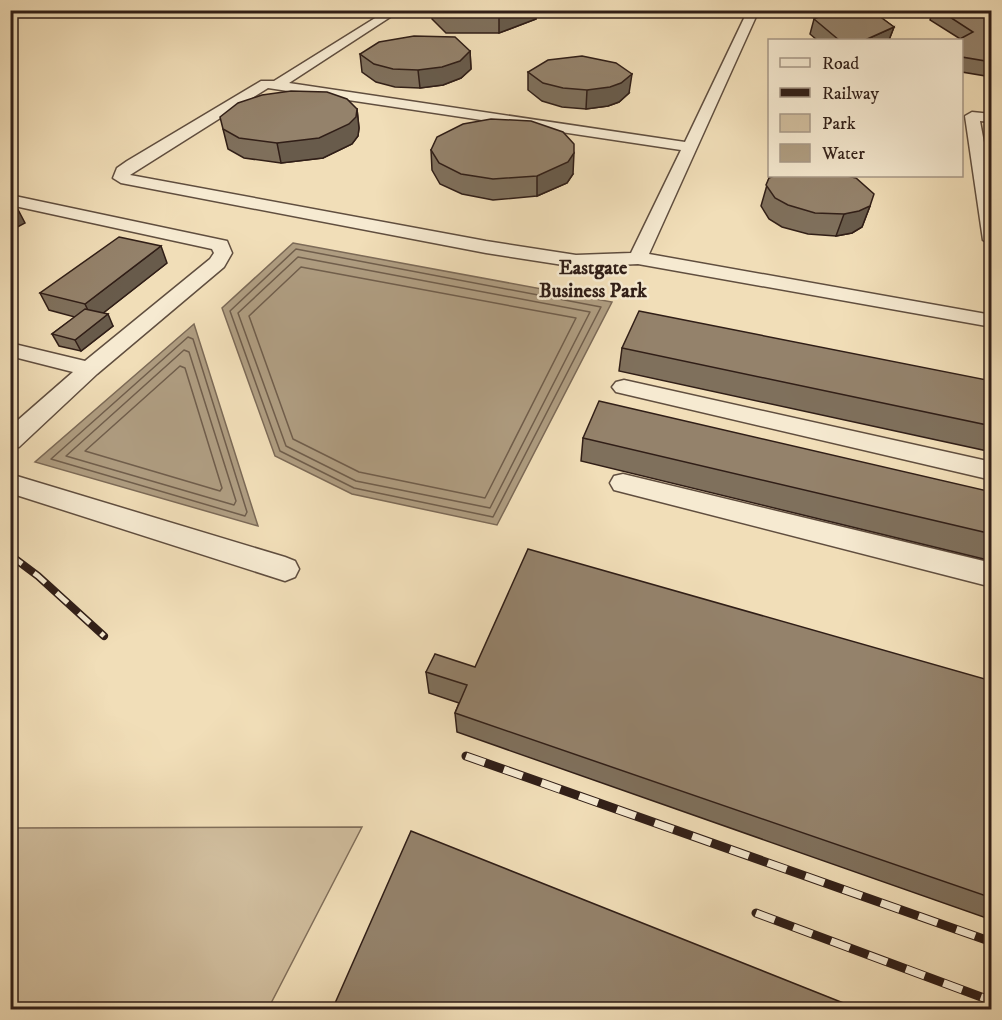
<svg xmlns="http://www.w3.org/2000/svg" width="1002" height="1020" viewBox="0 0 1002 1020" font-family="'IM FELL DW Pica',serif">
<rect width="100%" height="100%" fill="#f1deb8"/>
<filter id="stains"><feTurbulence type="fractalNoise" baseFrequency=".00333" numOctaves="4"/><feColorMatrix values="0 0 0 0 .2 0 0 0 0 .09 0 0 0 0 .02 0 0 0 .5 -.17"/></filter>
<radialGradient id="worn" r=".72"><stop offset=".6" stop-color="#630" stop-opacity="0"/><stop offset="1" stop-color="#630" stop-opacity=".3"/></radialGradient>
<polygon fill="#d0bd9d" stroke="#806e5a" stroke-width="1.5" points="362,827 268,1009 11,1009 11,828"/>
<g fill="#af9d81" stroke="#7c6a57" stroke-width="1.5">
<polygon points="293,243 612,302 497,525 352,494 275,456 222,308"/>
<polygon points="194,324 258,526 35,462"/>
</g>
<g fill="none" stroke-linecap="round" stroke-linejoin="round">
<g stroke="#705e4c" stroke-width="1.5">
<polygon points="296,249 601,307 493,517 354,488 280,451 230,311"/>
<polygon points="298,257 590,312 490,508 356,481 286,446 238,313"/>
<polygon points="301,267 576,318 485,498 359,472 293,439 249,316"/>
<polygon points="188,337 193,339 247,512 245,516 51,459"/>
<polygon points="184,350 189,352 236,501 234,505 66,456"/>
<polygon points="180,366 185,368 222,488 220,491 85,451"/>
</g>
<g stroke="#604e3f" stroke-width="3">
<g id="minor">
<path d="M388,10H401L289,83L685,142L748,10H759L649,254L992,315V327L638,264L576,267L486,253L121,183L113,178L117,168L127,161L261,81H274ZM268,88L681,150L631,253L576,255L486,241L130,175Z"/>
<polygon points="972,112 992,114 992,122 980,121 992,186 992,245 983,240 965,116"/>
<polygon points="10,195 227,241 232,253 224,267 97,374 19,447 10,449 10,427 73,372 10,356 10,343 85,361 210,259 214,253 212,249 10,205"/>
<polygon points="624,380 992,462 992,480 616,392 612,387 616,382"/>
<polygon points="10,474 285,557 295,561 299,569 295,577 285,581 10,493"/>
<polygon points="623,474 992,563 992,587 614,490 610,483 614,476"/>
</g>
</g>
<use href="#minor" fill="#f6ead1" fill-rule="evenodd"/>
<g stroke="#301e17" stroke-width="8">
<polyline id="rail-far1" points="10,555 38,576 104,636"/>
</g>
<g stroke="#301e17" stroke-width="9">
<g id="rail">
<polyline points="466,756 992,942"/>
<polyline points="756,913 992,1001"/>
</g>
</g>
<use href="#rail-far1" stroke="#f6ead1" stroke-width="5" stroke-dasharray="15" stroke-linecap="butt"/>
<use href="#rail" stroke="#f6ead1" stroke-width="7" stroke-dasharray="20" stroke-linecap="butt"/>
</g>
<g fill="#7f705c" stroke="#301e17" stroke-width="1.5">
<polygon points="432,10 536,10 536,19 499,33 446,33 432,19"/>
<polygon points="830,10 886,10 876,14 894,27 889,40 817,40 810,34 814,19 831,12"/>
<polygon points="933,10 992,10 992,77 962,72 962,40 930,20"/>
<polygon points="470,51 471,69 461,78 443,85 420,88 395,87 376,82 362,72 360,54"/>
<polygon points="528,72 629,93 619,102 608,106 586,109 562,107 542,101 528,90"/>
<polygon points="357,109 359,128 358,136 352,144 323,158 281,163 244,158 228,149 223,129"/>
<polygon points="431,150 573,174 567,183 537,196 493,200 462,194 440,184 432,170"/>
<polygon points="769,178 870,206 862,227 852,233 836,236 808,234 782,227 769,219 761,206"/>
<polygon points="167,263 103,313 113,326 81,351 59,346 52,334 75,317 49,310 40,293"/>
<polygon points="622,348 992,381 992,452 619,371"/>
<polygon points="583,438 992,492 992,561 581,461"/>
<polygon points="475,667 992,681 992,920 457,732 455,713 459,703 429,693 426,672"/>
</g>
<g fill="#685b4b" stroke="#301e17" stroke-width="1.5">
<polygon points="515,10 536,10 536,19 499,33 499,16"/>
<polygon points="862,10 886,10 859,20"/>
<polygon points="894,27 889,40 865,40"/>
<polygon points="470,51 471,69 461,78 443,85 420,88 418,70"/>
<polygon points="632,74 629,93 619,102 608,106 586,109 587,90"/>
<polygon points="357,109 359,128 358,136 352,144 323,158 281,163 277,143"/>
<polygon points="574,153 573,174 567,183 537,196 537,176"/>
<polygon points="14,202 25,223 10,231 10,204"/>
<polygon points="870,206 862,227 852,233 836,236 844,214"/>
<polygon points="161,246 167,263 93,321 85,304"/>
<polygon points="108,314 113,326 81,351 75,340"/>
</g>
<g fill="#94826b" stroke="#301e17" stroke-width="1.5">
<polygon points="439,10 515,10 499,16 445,16"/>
<polygon points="834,10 871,10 894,27 865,40 839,40 814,19"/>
<polygon points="939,10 992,10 992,62 962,57 962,40 958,40 973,32"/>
<polygon points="414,36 455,37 470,51 460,61 442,67 418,70 393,69 374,64 360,54 379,42"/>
<polygon points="582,56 616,63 632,74 621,83 610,87 587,90 563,88 543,83 528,72 548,60"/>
<polygon points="291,91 327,92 347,99 357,109 356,117 349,124 319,138 277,143 239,138 223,129 220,117 238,103 262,95"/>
<polygon points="491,119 531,121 563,132 574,144 574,153 568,162 537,176 493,179 461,174 439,163 431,150 437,137 463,124"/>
<polygon points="774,176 847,176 856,178 874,194 870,206 859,211 844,214 815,213 788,205 775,198 766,185 769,178"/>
<polygon points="119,237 161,246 85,304 40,293"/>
<polygon points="85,309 108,314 75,340 52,334"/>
<polygon points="639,311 992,381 992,426 622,348"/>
<polygon points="599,401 992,492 992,534 583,438"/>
<polygon points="528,549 992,681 992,898 455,713 467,685 426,672 435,654 475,667"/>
<polygon points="411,831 861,1010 332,1010"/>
</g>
<g text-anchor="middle" stroke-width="5" stroke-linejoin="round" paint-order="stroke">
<g font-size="20" font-weight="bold" fill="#301e17" stroke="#f6ead1">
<text x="593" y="274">Eastgate<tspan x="593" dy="23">Business Park</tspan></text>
</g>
</g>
<rect width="1002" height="1020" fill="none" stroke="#f1deb8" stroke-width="36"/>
<rect x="12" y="12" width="978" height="996" fill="none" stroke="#301e17" stroke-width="3"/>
<rect x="18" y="18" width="966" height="984" fill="none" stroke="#301e17" stroke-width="1.5"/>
<rect x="768" y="39" width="195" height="138" fill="#f6ead1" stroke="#a79887" stroke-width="1.5"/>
<rect x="780" y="58" width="30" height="9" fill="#f6ead1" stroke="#a79887" stroke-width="1.5"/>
<text x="822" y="69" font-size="18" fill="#301e17">Road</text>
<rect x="780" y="88" width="30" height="9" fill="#301e17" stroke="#a79887" stroke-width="1.5"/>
<text x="822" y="99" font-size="18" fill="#301e17">Railway</text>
<rect x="780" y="114" width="30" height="18" fill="#d0bd9d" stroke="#a79887" stroke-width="1.5"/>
<text x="822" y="129" font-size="18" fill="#301e17">Park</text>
<rect x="780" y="144" width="30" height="18" fill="#af9d81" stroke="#a79887" stroke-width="1.5"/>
<text x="822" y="159" font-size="18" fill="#301e17">Water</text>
<rect width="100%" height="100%" filter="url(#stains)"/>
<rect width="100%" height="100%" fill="url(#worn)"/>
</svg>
